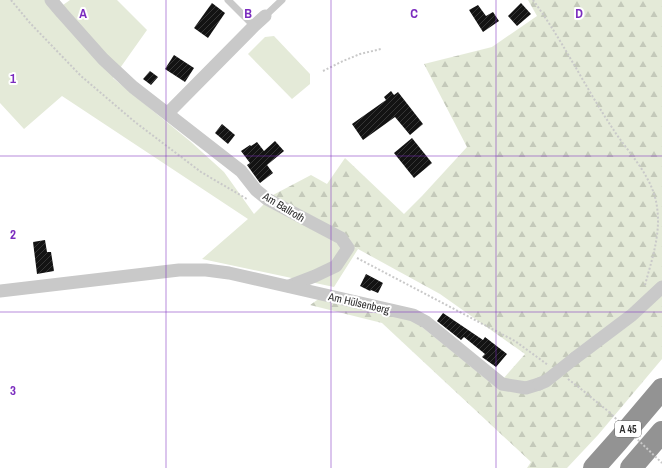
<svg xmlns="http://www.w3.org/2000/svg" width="662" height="468" viewBox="0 0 662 468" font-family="'Archivo Narrow',sans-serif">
<defs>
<pattern id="forest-firs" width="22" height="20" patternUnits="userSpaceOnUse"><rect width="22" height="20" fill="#e4ead8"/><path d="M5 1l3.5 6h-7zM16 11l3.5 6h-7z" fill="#c4c9ba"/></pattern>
<pattern id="building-hatch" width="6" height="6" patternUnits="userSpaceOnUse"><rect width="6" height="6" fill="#131313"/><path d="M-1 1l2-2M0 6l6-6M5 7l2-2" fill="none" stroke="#363636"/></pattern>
</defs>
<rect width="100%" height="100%" fill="#fff"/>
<g fill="#e4ead8">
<polygon points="0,0 59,0 63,5 70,0 117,0 147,30 113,78 191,142 224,172 254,214 273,195 358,249 334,287 202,259 248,219 62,96 24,129 0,103"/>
<polygon points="274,36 310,74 310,84 292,99 248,54 265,37"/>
</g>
<polygon fill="url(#forest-firs)" points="528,0 662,0 662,359 598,435 567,468 527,468 531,462 382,323 310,305 320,298 411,318 496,387 525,354 440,294 358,249 273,195 311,175 327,184 345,158 404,214 422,196 467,147 424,64 492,47 537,16"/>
<g fill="url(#building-hatch)">
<polygon points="212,3 225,13 208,38 194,28"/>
<polygon points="521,3 531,14 517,26 508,16"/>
<polygon points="478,5 486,16 493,12 499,21 483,32 469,10"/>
<polygon points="174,55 194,68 185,82 165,69"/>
<polygon points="150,71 158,77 151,85 143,79"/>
<polygon points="391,91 394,95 398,92 423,124 410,135 395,117 363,140 352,124 386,100 384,97"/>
<polygon points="222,124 235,135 228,144 215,133"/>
<polygon points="412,138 432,163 414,178 394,153"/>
<polygon points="275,141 284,151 267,165 273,173 260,183 247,165 250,163 241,151 250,145 251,146 257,142 264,151"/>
<polygon points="45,240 47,252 51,252 54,271 37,274 33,242"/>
<polygon points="366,274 383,283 378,293 371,290 370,291 360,286"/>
<polygon points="443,313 483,340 485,337 507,354 496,367 482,357 485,354 464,337 461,340 437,321"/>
</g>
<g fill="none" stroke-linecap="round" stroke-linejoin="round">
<g stroke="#c9c9c9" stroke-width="2" stroke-dasharray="2 2" stroke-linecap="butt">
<polyline points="11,0 30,23 81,76 135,122 201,172 247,199"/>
<path d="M533,0C563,41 585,87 613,129C629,154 653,176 657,207C661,234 652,259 645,285"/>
<polyline points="323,71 343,61 360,54 381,49"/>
<polyline points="357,258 515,341 548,365"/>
<polyline points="568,379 581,389 609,412"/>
</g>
<g stroke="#c9c9c9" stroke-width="7">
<polyline points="228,0 254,26"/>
<polyline points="265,16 282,0"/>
</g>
<g stroke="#c9c9c9" stroke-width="13">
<polyline points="51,0 62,13 103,59 133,87 241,171 256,190 267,199 341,238 348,248 336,266 315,276 289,286"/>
<polyline points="168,113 254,26 265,16"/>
<polyline points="0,291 179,270 206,270 229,273 413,315 426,322 502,384 526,388 539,384"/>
<polyline points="575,358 632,315 662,287"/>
</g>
<g stroke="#939393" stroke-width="22">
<polyline points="594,468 618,441 662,389"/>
<polyline points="631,468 662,432"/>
</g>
<polyline stroke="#c9c9c9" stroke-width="2" stroke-dasharray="2 2" stroke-linecap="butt" points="609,412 662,463"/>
<polyline stroke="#c9c9c9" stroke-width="13" points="539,384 546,381 575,358"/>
</g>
<path fill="none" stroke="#7b2cbf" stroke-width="1" stroke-opacity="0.55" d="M166,0V468M331,0V468M496,0V468M0,156H662M0,312H662"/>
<g text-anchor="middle" stroke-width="4" stroke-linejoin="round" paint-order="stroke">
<rect fill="#fff" stroke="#6b6b6b" stroke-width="1" x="615" y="421" width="26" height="16" rx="3"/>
<g font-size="10" font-weight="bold" fill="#2c2c2c">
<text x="628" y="433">A 45</text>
</g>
<g font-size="11" fill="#2c2c2c" stroke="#fff">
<text transform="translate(284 207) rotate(31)" y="4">Am Ballroth</text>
<text transform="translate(359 303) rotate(13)" y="4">Am Hülsenberg</text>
</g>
</g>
<g font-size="13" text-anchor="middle" font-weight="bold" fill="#7b2cbf" stroke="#fff" stroke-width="4" stroke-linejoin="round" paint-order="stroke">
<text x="83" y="18">A</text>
<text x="248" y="18">B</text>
<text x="414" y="18">C</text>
<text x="579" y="18">D</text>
<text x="13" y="83">1</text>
<text x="13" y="239">2</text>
<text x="13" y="395">3</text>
</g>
</svg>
